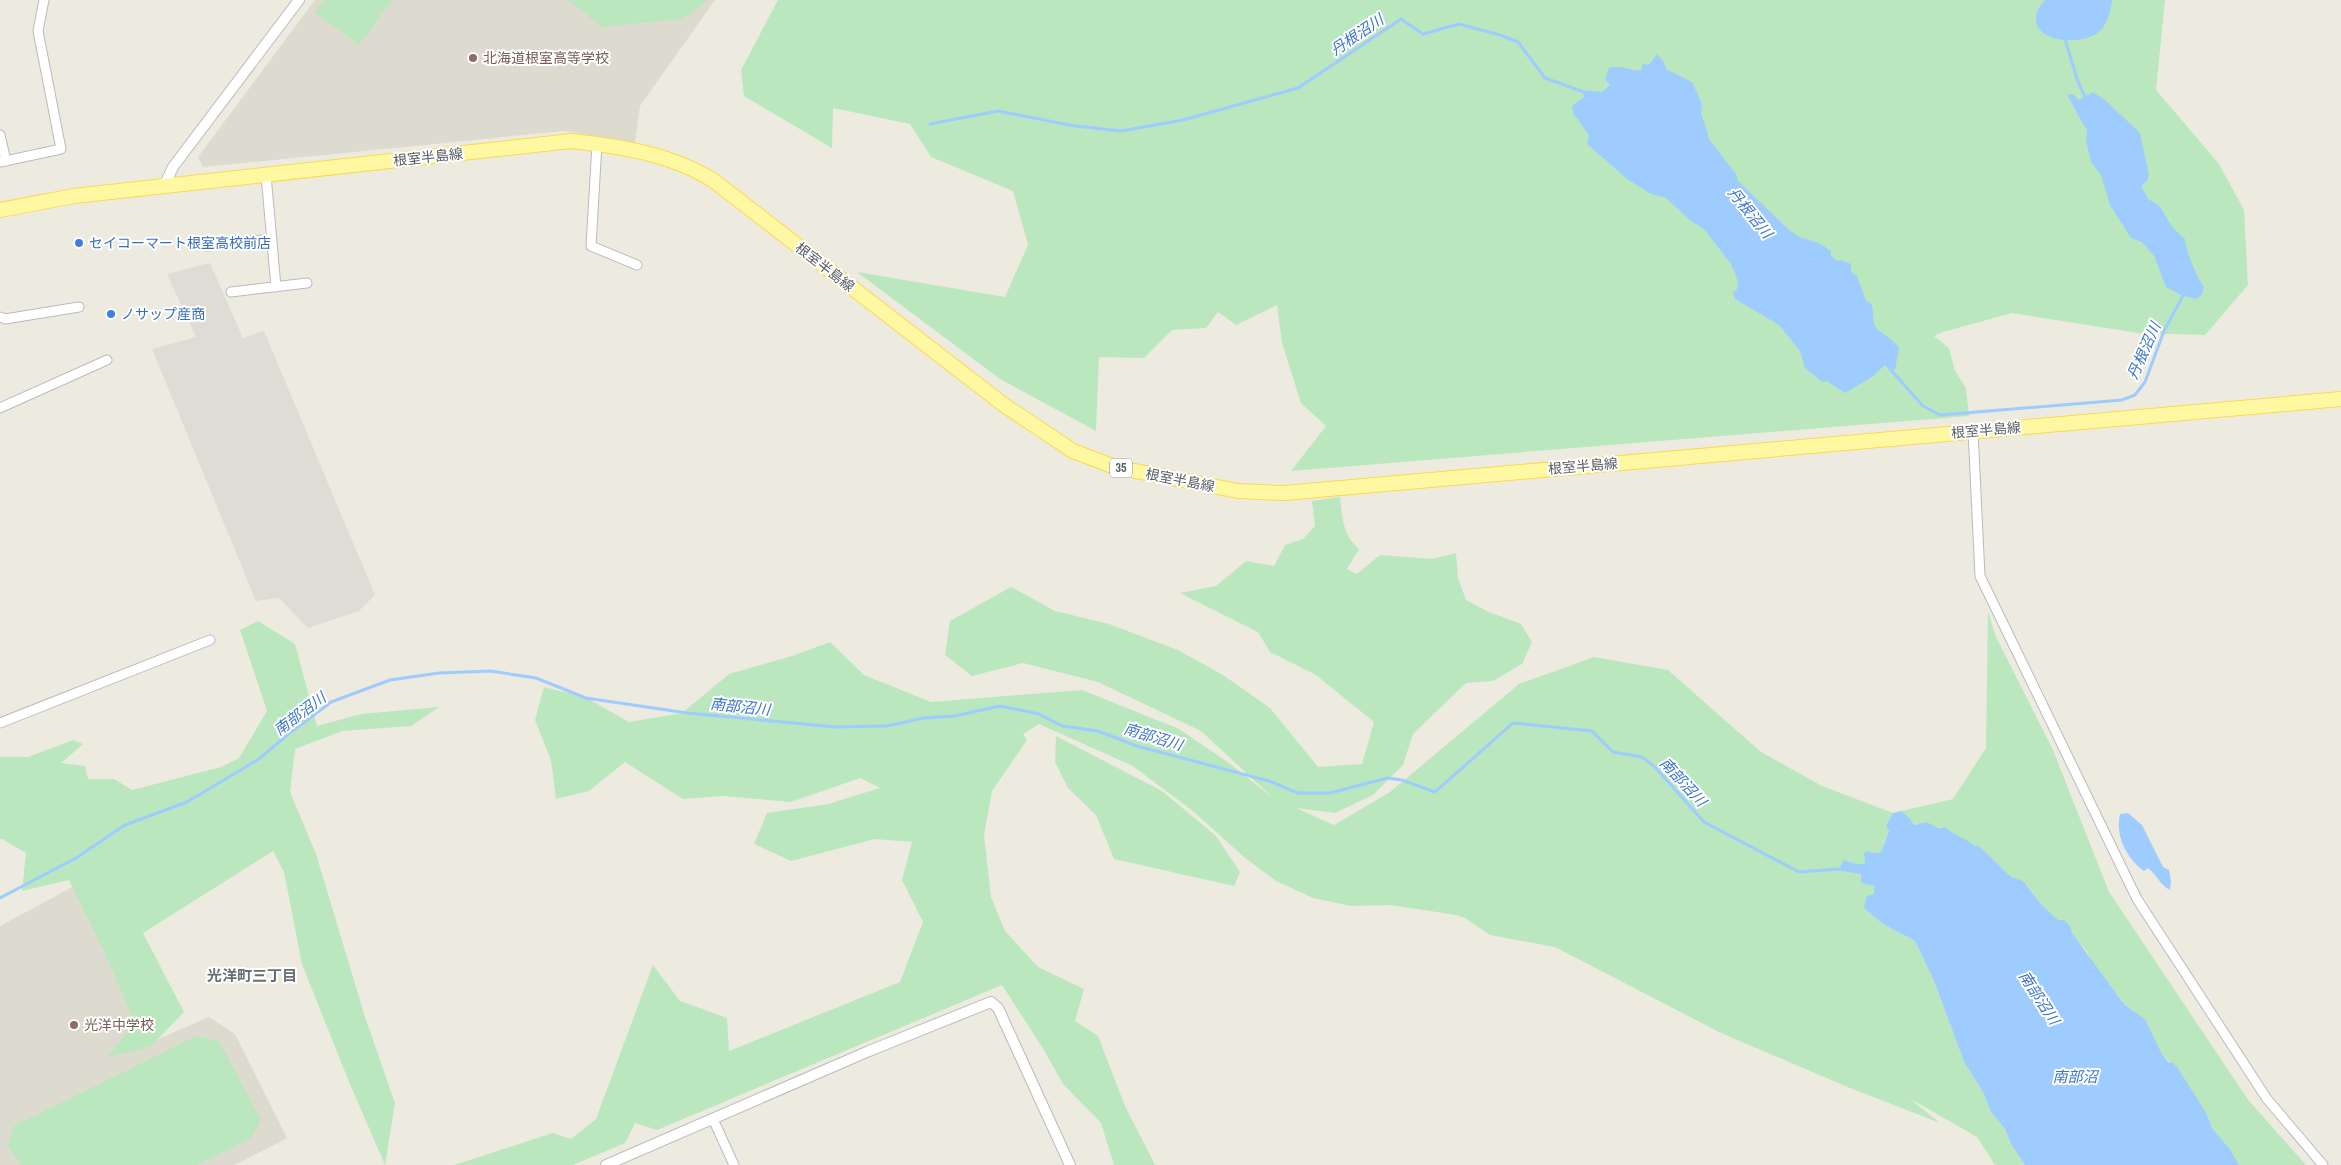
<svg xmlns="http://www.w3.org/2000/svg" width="2341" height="1165" viewBox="0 0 2341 1165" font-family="'Archivo Narrow','Noto Sans JP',sans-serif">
<rect width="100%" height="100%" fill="#edebe0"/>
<polygon fill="#ddddd5" points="210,263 243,338 264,331 375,595 359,611 308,628 279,598 256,601 152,349 196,337 167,274"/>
<g fill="#dddbcf">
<polygon points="315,0 715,0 640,106 635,143 564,131 203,167 198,157"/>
<polygon points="76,885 156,1040 209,1017 235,1034 287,1138 235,1165 0,1165 0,926"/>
</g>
<g fill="#bae7be">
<polygon points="324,0 392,0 359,45 315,12"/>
<polygon points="568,0 708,0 693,13 680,19 602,27"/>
<polygon points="778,0 2165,0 2156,90 2219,164 2244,210 2248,285 2205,335 2138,333 2012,313 1943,332 1934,336 1949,348 1955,371 1966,388 1969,416 1291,471 1326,426 1301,403 1282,343 1277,305 1236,325 1218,312 1206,328 1172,330 1144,358 1099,357 1096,431 1000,379 857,272 1005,297 1028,245 1013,191 931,157 910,124 833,108 832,148 744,96 741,70"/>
<path d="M1340,497C1342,517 1343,536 1359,549L1347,569L1357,574L1380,555L1433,559L1456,553L1458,578L1466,600L1489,612L1521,624L1532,642L1522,664L1493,681L1466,683L1413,734L1403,765L1373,795L1335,813L1296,808L1334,825L1390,792L1519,684L1594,657L1668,670L1761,752L1822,786L1893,813L1886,826L1889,830L1881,852L1873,853L1866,864H1857L1844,860L1850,869L1862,875L1861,883L1874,886C1873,898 1876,915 1883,924L1915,941L1934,981L1964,1062L1983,1092L1991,1112L2005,1129L2011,1144L2025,1165H1995L1977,1137L1909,1098L1940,1123L1850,1088L1721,1033L1555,947L1490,935L1465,918L1456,915L1391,905L1351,906L1313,898L1276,881L1244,857L1194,812L1133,766L1039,724L1023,734L1027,740L992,791L984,835L991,897L1005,931L1038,967L1084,989L1075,1021L1098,1036L1125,1106L1155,1165H1114L1101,1123L1063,1084L1044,1050L1002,985L657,1130L635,1123L625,1143L573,1165H454L553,1133L571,1139L596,1119L653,965L680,1001L727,1018L729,1051L900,982L923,922L902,880L912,842L875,839L791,861L754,844L767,813L828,804L880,788L860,778L791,802L723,796L683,799L625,762L589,791L556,799L551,760L535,720L544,687L585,697L629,722L682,713L729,674L792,656L830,642L864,675L931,702L1082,690L1179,729L1229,763L1273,798L1201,731L1098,682L1023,663L972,676L945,655L950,621L1011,587L1055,611L1109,624L1178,650L1223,675L1270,708L1318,767L1362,764L1374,722L1316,675L1270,652L1258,632L1180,593L1216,586L1246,561L1274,566L1285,545L1303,539L1315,526L1312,501Z"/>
<path d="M1988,611L1995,635L2053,750L2109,892L2249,1101L2306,1165H2239L2230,1149L2212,1128L2207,1114L2181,1075L2162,1054L2145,1019L2125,1005L2092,962L2086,950L2041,904L2028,887L2011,878L1979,846L1975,847C1965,838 1954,836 1945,827C1931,829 1931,821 1914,825L1910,818L1901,811L1953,799L1986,748Z"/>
<polygon points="258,621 295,644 317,726 361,714 439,707 411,726 342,731 295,749 290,792 316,854 365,1017 395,1103 385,1165 349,1082 302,964 284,872 273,851 143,933 184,1012 150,1047 107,1057 135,1023 105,953 69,880 22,891 26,853 2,839 0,839 0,757 28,757 73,740 83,744 61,763 85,766 88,779 114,779 132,790 221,767 239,758 267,711 240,630"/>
<polygon points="1056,736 1162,791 1216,836 1240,872 1234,886 1114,859 1096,815 1068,788 1055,762"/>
<polygon points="196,1036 219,1041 261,1120 251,1138 197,1165 21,1165 8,1145 14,1126"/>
</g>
<g fill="#9eccff">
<path d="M2045,0H2112C2111,12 2107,27 2096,34C2077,46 2025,42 2038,9C2040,6 2043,3 2045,0Z"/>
<path d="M1657,54L1664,62L1666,69L1692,82L1702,104L1701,114L1708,134V138L1736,174L1738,181L1788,229L1799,237L1819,243L1831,251V256L1837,261L1841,260L1851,264V271L1854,275L1856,274L1866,300L1872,305C1874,312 1872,321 1875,326C1880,334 1893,338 1899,348L1895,370L1891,371L1885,365L1872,377L1845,393L1827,381L1822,382L1805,368L1800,351L1779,325L1735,299L1733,293L1737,289L1738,281L1731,264L1704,229L1691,221L1666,198L1651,194L1627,179L1587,144L1589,135L1573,113L1572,106L1584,97L1582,90L1602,92L1610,85L1605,79L1609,68C1623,64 1628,72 1641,70L1643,64L1649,65Z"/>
<path d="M2093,92L2106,101L2140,133L2149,175L2147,181L2141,186L2149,200C2161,204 2162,210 2168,220C2172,228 2178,233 2185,239C2185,249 2197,278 2204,287L2202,294L2197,299L2183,296L2166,287L2154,256L2142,242L2131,238L2110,205L2101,175L2091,162L2086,142L2087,130C2079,119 2075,107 2067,95L2073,94L2079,100Z"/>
<path d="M1901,811L1910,818L1914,825L1926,822L1939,828L1945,827C1954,836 1965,837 1975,846H1979L2011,877L2023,881L2041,904L2058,920H2064L2070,926L2072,933L2118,996L2125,1005L2145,1019L2162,1054L2169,1063L2172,1062L2177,1067L2207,1114L2212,1128L2230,1149L2239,1165H2025L2011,1144L2005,1129L1991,1112L1983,1092L1964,1062L1934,981L1915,941L1883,924L1864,908L1867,896L1874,894V886L1861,883V875L1850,869H1839L1844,860L1857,864H1865L1864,853L1868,851L1873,853L1881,852L1889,831L1886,826L1893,813Z"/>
<path d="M2128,813L2142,825L2163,867L2169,870L2171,882L2170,890C2160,885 2157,875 2148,868L2144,871C2126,858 2115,835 2120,814Z"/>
</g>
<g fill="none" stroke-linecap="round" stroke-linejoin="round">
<g stroke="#9eccff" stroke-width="3">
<polyline points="2065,39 2078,82 2086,99"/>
<polyline points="930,124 998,111 1075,126 1121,131 1183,120 1298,88 1401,19 1423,34 1459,24 1500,35 1518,42 1545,78 1584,92"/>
<polyline points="1890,369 1923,406 1940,415 2122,400 2135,395 2145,382 2164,331 2184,294"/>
<polyline points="0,898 76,858 125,825 187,802 259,759 286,736 331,702 390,680 439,673 491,671 536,678 586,698 687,713 835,727 887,726 924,718 954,716 1000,706 1039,714 1062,726 1098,731 1137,746 1269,781 1298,793 1330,793 1387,778 1402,780 1435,792 1513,723 1592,731 1613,752 1642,757 1655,767 1704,822 1799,872 1839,869 1858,872"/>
</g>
<g stroke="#b8bac0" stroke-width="11">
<g id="minor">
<polyline points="0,135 6,161"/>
<polyline points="597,144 591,246 637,265"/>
<polyline points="0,162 61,149 38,31 44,0"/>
<polyline points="266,175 276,287"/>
<polyline points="207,246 271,239"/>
<polyline points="231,292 307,283"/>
<polyline points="0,317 5,319 79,307"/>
<polyline points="0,408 107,360"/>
<polyline points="1973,431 1980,576 2137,899 2267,1099 2323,1165"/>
<polyline points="0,723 210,640"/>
<polyline points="713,1119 734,1165"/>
</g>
</g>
<g stroke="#b8bac0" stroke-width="12">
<g id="tertiary">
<polyline points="164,186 173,167 299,0"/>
<polyline points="606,1165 869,1051 991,1002 998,1008 1070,1165"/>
</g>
</g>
<g stroke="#fbd94c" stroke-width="16">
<path id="primary" d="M0,210L74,196L571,141C619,146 672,154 714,181L1004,405L1073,451L1115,467L1238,491L1284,493L2341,399"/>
</g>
<use href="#minor" stroke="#fff" stroke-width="9"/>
<use href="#tertiary" stroke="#fff" stroke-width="10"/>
<use href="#primary" stroke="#fff8a3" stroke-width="14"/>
</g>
<g fill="#8d6e63" stroke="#fff" stroke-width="2">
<circle cx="473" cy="58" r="5"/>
<circle cx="74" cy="1025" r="5"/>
</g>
<g fill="#3f7fe0" stroke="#fff" stroke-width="2">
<circle cx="79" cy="243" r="5"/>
<circle cx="111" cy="314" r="5"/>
</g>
<g text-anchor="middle" stroke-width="4" stroke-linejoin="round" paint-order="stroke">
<rect fill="#fff" stroke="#8b8d91" stroke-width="1" x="1110" y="458.5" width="22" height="19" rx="4"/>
<g font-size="12" font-weight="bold" fill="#595c62">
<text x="1121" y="472">35</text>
</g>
<g font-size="14" fill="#785e54" stroke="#fff" text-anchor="start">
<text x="483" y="63">北海道根室高等学校</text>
<text x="84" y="1030">光洋中学校</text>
</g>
<g font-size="14" fill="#595c62" stroke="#fff">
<text transform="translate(428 157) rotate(-6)" y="5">根室半島線</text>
<text transform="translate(825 267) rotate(38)" y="5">根室半島線</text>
<text transform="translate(1986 430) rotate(-5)" y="5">根室半島線</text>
<text transform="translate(1583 466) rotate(-5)" y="5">根室半島線</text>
<text transform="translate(1180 480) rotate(11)" y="5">根室半島線</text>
</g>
<g font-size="14" fill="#366cbe" stroke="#fff" text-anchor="start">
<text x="89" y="248">セイコーマート根室高校前店</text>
<text x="121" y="319">ノサップ産商</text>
</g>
<g font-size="15" font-style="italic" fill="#3973ca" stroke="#fff">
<text transform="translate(1357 35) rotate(-34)" y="5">丹根沼川</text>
<text transform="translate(1750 213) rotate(51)" y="5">丹根沼川</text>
<text transform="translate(2144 351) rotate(-66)" y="5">丹根沼川</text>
<text transform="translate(740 707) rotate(6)" y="5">南部沼川</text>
<text transform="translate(300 714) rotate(-37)" y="5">南部沼川</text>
<text transform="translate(1153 737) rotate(17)" y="5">南部沼川</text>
<text transform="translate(1683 782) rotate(47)" y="5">南部沼川</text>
<text transform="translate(2039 998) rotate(57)" y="5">南部沼川</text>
<text x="2075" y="1082">南部沼</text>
</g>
<g font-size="15" font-weight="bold" fill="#6a6e74" stroke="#fff">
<text x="252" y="981">光洋町三丁目</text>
</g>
</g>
</svg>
